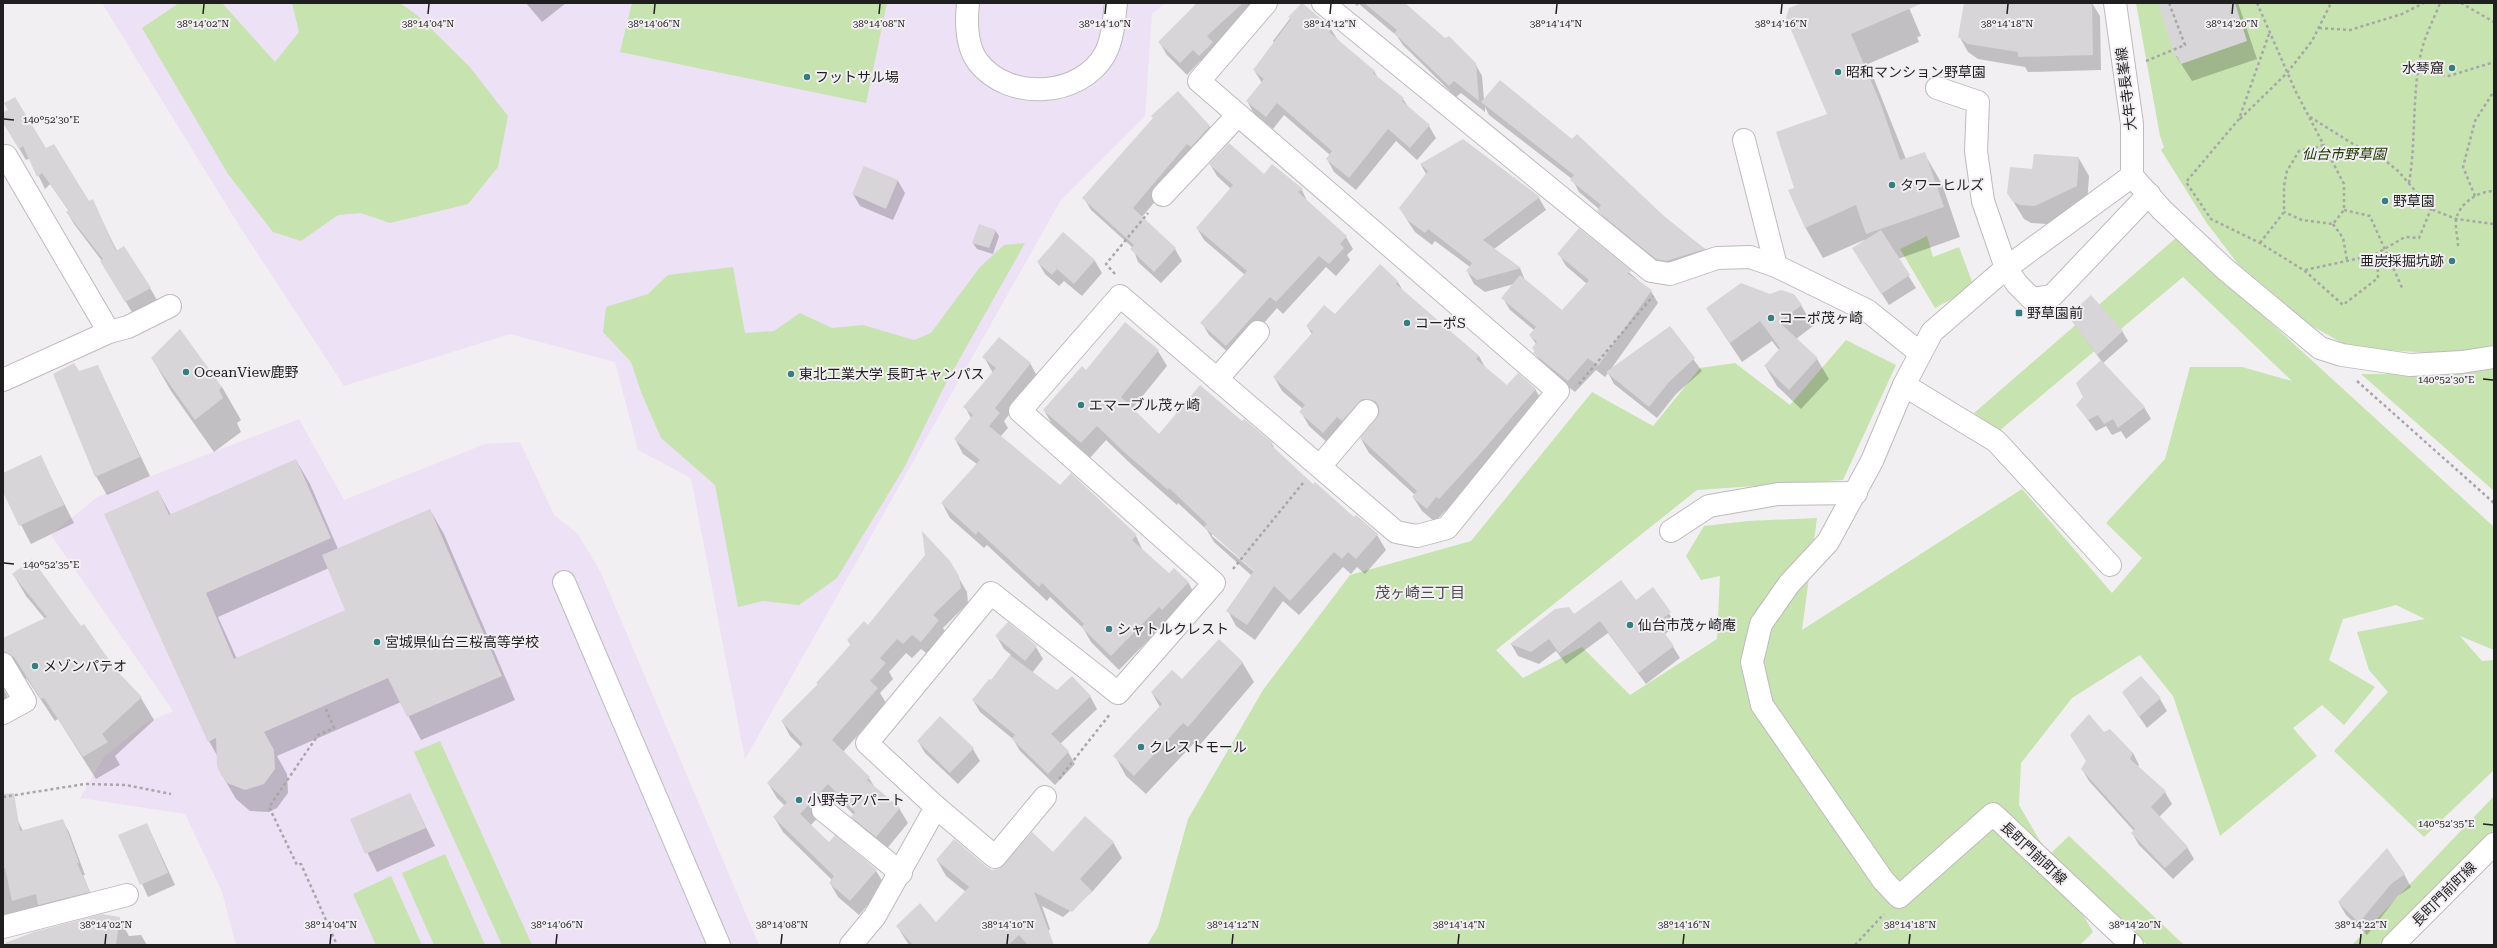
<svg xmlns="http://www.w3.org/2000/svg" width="2497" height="948" viewBox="0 0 2497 948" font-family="'Roboto Serif','Noto Sans JP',serif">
<rect width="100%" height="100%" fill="#f2eff2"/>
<g fill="#ede1f5">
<polygon points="102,3 1165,3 1152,14 1145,116 1061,200 745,759 691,478 638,450 615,362 510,334 344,386 235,219"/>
<polygon points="299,419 344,500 485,444 520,442 554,515 578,534 601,573 759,945 236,945 222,892 185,814 80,798 104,757 146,723 173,711 51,535 97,497"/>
</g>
<g fill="#c7e3af">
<polygon points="179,3 222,3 275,62 299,32 292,3 400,3 418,16 469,66 508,116 498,167 468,204 390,223 361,213 338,215 301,241 273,232 228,174 142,28"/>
<polygon points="632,3 887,3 866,103 620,52"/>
<polygon points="2136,3 2494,3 2494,345 2449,354 2351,348 2312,326 2238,264 2206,222 2161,150 2164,147 2160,136"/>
<polygon points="1927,236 1933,257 1959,247 1974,287 1935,308 1900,249"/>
<polygon points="2177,237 2494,527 2494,650 2460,636 2482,661 2494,660 2494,770 2424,837 2334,751 2388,692 2369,670 2357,632 2425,619 2396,605 2343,619 2329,660 2375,687 2344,725 2322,705 2293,728 2317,756 2220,836 2173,696 2140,655 2072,698 2021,763 2019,805 2093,932 2080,945 1147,945 1158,927 1188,819 1263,690 1350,575 1471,541 1592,392 1653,426 1700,368 1735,363 1790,405 1846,340 1896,365 1843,480 1697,490 1496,650 1523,678 1582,647 1630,695 1717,639 1720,576 1701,580 1686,556 1704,526 1748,521 1817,518 1802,630 2022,489 2112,593 2142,558 2106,523 2165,459 2190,367 2242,367 2292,381 2183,277 1999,431 1974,413"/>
<polygon points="1025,243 946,383 904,468 837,578 799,605 763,601 738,607 715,485 661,438 641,392 631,362 603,332 606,307 648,294 668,275 733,267 745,333 774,331 800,313 832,328 863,325 914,340 931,333 980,267 1004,245"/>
<polygon points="2494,367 2494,491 2361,374 2455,374"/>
<polygon points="440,741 532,945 502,945 414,752"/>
<polygon points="2494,796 2494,830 2379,945 2352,945"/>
<polygon points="2069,836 2184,945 2147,945 2050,854"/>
<polygon points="445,854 485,945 434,945 402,873"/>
<polygon points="391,876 422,945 376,945 353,894"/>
</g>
<g fill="#0003" fill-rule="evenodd">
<polygon points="526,3 566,3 542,22"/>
<polygon points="1197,3 1261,3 1207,67 1200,61 1187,75 1167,55 1160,43"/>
<polygon points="1354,3 1402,3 1475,63 1482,76 1484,100 1663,217 1705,249 1711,261 1664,271 1605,223 1599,209 1579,192 1572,179 1489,115 1485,107 1485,112 1461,93 1456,97 1403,45 1397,36 1359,4 1357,6"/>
<polygon points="1805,3 1907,3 1921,36 1917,37 1919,42 1868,64 1906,159 1924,153 1942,184 1960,237 1898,259 1916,288 1889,305 1860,260 1864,240 1823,258 1805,227 1795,188 1828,115"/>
<polygon points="1965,3 2092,3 2100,16 2101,70 2028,72 2025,67 1978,59 1968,52 1959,36"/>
<polygon points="2159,3 2238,3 2257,59 2192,81 2176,56"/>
<polygon points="1301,4 1331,29 1339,42 1374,71 1378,78 1403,99 1409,108 1429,126 1436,138 1417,160 1396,141 1356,190 1334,172 1327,159 1330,155 1284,115 1273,129 1254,114 1247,101 1262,83 1254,70 1275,44 1273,41"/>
<polygon points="1178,92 1210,127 1217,139 1194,155 1142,217 1175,249 1182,261 1161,283 1138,262 1133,248 1091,210 1084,198"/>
<polygon points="3,114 46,150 89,202 92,200 117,251 150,288 157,300 133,314 102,261 74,224 67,212 69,211 50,184 45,189 30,158 26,160 3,121"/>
<polygon points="1463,140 1539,198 1546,210 1494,249 1520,268 1525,280 1563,312 1587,284 1566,266 1559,254 1579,230 1651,291 1658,303 1611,369 1670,328 1702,371 1676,394 1657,418 1614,384 1608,373 1605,377 1596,370 1575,392 1542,366 1533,348 1536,344 1530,335 1534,330 1510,310 1503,298 1514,284 1485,292 1474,284 1467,271 1470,267 1435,241 1432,245 1415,232 1407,220 1426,174 1421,165"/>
<polygon points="2078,157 2089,176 2087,204 2046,224 2031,223 2024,219 2008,193 2033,170"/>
<polygon points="1210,164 1264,175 1272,165 1302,190 1308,203 1346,237 1353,249 1347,255 1350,260 1336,276 1326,267 1283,314 1277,308 1234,358 1209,335 1202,323 1245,275 1204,240 1197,228 1231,189 1217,176"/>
<polygon points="864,167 898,181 905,193 893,220 860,206 853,194"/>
<polygon points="995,230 999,236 993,254 977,249 973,243"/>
<polygon points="1064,233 1095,261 1102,273 1082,296 1064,281 1059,286 1045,274 1038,262"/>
<polygon points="1398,282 1403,291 1479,356 1486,369 1507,387 1535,389 1544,404 1447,513 1445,511 1435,522 1422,511 1413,497 1415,495 1369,453 1361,439 1380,415 1371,413 1331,446 1309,426 1301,412 1303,409 1282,391 1274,377 1312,334 1307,326 1335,315"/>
<polygon points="1801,305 1813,326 1796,339 1817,359 1829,379 1801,409 1777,386 1765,366 1779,350 1772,341 1742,362 1707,309"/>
<polygon points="2069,316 2122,331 2128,341 2103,363 2144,407 2151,419 2126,439 2121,431 2112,435 2106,426 2096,431 2077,405 2084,398 2102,362"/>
<path d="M1158,351L1167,366L1132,409L1159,435L1242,422L1244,420L1272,444L1276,451L1313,485L1354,519L1356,516L1377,535L1386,550L1365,574L1357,567L1351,574L1343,567L1299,615L1283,601L1255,640L1236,626L1228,611L1252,576L1214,542L1207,530L1178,503L1177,505L1133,466L1106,440L1090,458L1053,426L1044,410L1086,371ZM1212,533L1259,574L1258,575L1212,536Z"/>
<polygon points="984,357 1030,363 1038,378 1004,421 1008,428 1000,437 1061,486 1136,536 1143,551 1169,574 1188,582 1196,597 1167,621 1119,670 1091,642 1083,628 1050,597 1047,601 987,545 984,548 950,518 942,503 977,464 963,454 955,439 971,418 965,407 993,373"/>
<polygon points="152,358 222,387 241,420 237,423 241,432 214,452 171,391"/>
<polygon points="98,367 150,476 107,495 96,476"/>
<polygon points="40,456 74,523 31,544 3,490 3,474"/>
<path d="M296,460L310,484L338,549L430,510L444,534L515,700L421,740L401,702L277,756L287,774L288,793L277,808L269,812L250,811L236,799L222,775L218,757L209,741L158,491L171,515ZM329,568L347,610L237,659L218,617Z"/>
<polygon points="949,561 967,592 968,603 943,628 947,635 930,656 921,649 912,658 906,653 889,672 893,679 880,693 886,703 843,752 869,778 875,788 899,808 908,823 885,851 861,831 852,817 854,815 837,798 810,826 829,844 876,871 885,885 859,915 838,897 830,883 832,880 783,832 774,817 785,806 777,798 768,783 801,747 790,736 782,721 818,685 817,683 851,645 848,641"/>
<polygon points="13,574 81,627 115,670 141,698 154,720 115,756 120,765 96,779 58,719 55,721 27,679 17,673 9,675 3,687 3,639 45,619 26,596"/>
<polygon points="1652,589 1677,625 1665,634 1680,658 1646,684 1608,633 1566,664 1556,651 1539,664 1518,656 1511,644 1574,615 1636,601"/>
<polygon points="997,637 1036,647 1043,659 1032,673 1057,692 1090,696 1097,709 1060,744 1068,752 1075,764 1055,785 1020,751 1013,739 980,712 973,700 991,682 1011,655 1004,649"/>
<polygon points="1242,662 1254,682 1199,746 1195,742 1146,794 1126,776 1115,756 1160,707 1152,693"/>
<polygon points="3,688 17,715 3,724"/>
<polygon points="2123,693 2160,699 2167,711 2147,728"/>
<polygon points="940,718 973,749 980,761 958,784 925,753 918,741"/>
<polygon points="2104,733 2133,753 2139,765 2138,767 2165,792 2172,804 2159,817 2187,847 2194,859 2173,879 2139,845 2132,833 2134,831 2089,781 2082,769"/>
<polygon points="410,794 435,846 377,872 351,820"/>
<polygon points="62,820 69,832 85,875 83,875 95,904 3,917 3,823 18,821 23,831"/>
<polygon points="147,824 175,885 148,897 120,835"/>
<polygon points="1113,842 1122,858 1092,892 1063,917 1042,906 1050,929 1034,945 909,945 897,926 936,923 966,892 946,876 937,860 986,867 992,871 1053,854"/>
<polygon points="2404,874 2411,887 2398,896 2367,935 2346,915 2339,903"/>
<polygon points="119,918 129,936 141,935 147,945 5,944 34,933"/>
</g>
<g fill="#d8d5d8">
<polygon points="1197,3 1243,3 1207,36 1213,42 1199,56 1193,50 1180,63 1158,42"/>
<polygon points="1302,3 1332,28 1329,32 1375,71 1373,73 1404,98 1402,101 1430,125 1410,148 1388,129 1349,178 1326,159 1332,151 1277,103 1266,117 1246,101 1264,79 1253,70 1291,19 1288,17"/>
<polygon points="1364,3 1405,3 1445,38 1449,36 1476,63 1479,101 1454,81 1449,86 1394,33 1397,30"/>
<polygon points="1802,3 1923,3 1851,34 1880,102 1900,160 1925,152 1944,207 1866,234 1856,205 1805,228 1788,190 1794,188 1776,132 1827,114 1786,18 1789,8"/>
<polygon points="1964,3 2092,3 2093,55 2018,57 2018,52 1968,44 1958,37"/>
<polygon points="2158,3 2235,3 2247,41 2181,64 2177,56 2175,57"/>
<polygon points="1500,80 1572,139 1577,134 1664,216 1705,249 1666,261 1656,259 1597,211 1601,205 1570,180 1574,175 1481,102"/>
<polygon points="1178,91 1210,126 1191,147 1187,144 1133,208 1176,248 1154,272 1130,249 1134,245 1082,198 1153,118 1151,116"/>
<polygon points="15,97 46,148 54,144 89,201 93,199 116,251 124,246 151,288 125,302 100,261 103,259 66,212 69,210 42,173 37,177 23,146 19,149 3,123 3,112 8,110 4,103"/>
<polygon points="1463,139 1540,197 1483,240 1521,268 1477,280 1466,271 1472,263 1428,229 1425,233 1407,220 1399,208 1428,171 1420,164"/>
<polygon points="1229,143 1264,174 1272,164 1303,189 1298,192 1347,236 1340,244 1344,248 1329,264 1319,256 1276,302 1270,297 1226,346 1200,323 1247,271 1196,228 1233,185 1209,164"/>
<polygon points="2034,154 2079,157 2077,186 2035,206 2020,205 2012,201 2007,193 2010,167 2032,169"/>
<polygon points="864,166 898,180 886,209 852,194"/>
<polygon points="979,224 996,230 989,248 972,243"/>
<polygon points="1579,228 1632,271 1627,273 1652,290 1598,366 1588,358 1568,381 1533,353 1535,351 1532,348 1537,342 1529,335 1536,327 1501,298 1520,275 1562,310 1589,280 1557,254"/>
<polygon points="1881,230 1910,275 1881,294 1852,248"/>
<polygon points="1063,232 1095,260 1074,284 1057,269 1052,275 1037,262"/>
<polygon points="1380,264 1398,281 1396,284 1479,356 1476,359 1507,385 1518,373 1536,389 1480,454 1439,499 1436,497 1427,509 1412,497 1417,491 1360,438 1379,414 1379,406 1375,401 1362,399 1342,421 1337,417 1323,433 1299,412 1305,405 1273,377 1313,332 1306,326 1324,305 1335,314"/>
<polygon points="1741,283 1770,294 1781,290 1794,294 1802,305 1779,322 1818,358 1789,390 1764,366 1780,348 1760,321 1730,343 1706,308"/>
<polygon points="2091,295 2123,331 2097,355 2068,316"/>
<polygon points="1125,322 1159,350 1121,397 1159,434 1200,385 1242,421 1244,419 1273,443 1271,445 1313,484 1315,482 1354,517 1356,515 1378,534 1356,559 1348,552 1342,559 1334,552 1290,601 1274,586 1247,625 1226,611 1254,571 1204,527 1207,524 1169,488 1168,490 1123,451 1097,426 1081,443 1043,410 1082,366 1086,370"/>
<polygon points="1670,326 1695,358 1669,382 1649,407 1606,372"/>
<polygon points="180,329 222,387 219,390 223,398 195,420 151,358"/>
<polygon points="999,337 1031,363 995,408 1000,413 989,426 1060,485 1071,473 1137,535 1132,540 1169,573 1174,568 1189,582 1162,610 1159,607 1111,656 1081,627 1084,624 1042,583 1039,587 978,531 976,535 941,503 980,460 954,439 973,415 963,407 996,368 982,357"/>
<polygon points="2101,360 2145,407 2118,428 2113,419 2104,424 2098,415 2088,420 2076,405 2083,397 2076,383"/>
<polygon points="74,363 79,371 98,365 140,457 95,477 53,374"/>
<polygon points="41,455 64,505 19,526 3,492 3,473"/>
<polygon points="296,459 331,538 206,593 234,659 345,610 322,555 430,509 502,676 407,717 388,678 264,732 274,750 275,769 264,784 245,790 227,783 221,775 217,766 216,738 208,742 104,514 158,490 169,515"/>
<polygon points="922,531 950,561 959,576 961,588 933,615 939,620 921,642 912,635 903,644 897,639 880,658 886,663 870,681 878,688 832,740 870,777 867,780 900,808 876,837 851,817 855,812 828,784 800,814 829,842 835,835 877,870 850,901 829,883 834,876 773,817 787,802 767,783 803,744 781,721 818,684 816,683 851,644 847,640 864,621 868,625 925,555"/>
<polygon points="32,559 81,626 84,624 116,670 142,697 102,734 108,742 83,757 44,698 41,699 14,657 3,652 3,638 47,617 12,574"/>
<polygon points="1621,580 1636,600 1653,587 1671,612 1657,623 1674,646 1638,673 1600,621 1559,653 1549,639 1531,652 1510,644 1555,609 1569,607 1574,614"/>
<polygon points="1008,622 1037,646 1025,661 995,636"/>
<polygon points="1219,639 1243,662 1188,727 1183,723 1134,776 1113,756 1162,704 1151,692 1172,670 1182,679"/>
<polygon points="1010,655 1057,690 1072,676 1091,696 1051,734 1069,751 1048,774 1012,739 1015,735 972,700 989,679 991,680"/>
<polygon points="2141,676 2161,698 2139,717 2122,692"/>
<polygon points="2089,714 2104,732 2110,729 2133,753 2130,759 2166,791 2151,807 2188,847 2165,868 2131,833 2135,829 2081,769 2086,761 2070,735"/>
<polygon points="940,716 974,748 950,773 917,741"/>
<polygon points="14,793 20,831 63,819 79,863 77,863 90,892 38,905 36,894 12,901 5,868 3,868 3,794"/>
<polygon points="410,793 426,828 365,854 350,819"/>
<polygon points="1085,816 1114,842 1080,879 1092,891 1072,912 1034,892 1054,945 1028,945 1019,935 1008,945 913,945 896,926 920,903 936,922 969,887 936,860 954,839 987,867 992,870 999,869 1032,832 1053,852"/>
<polygon points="147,823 168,873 140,885 118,835"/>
<polygon points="2387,848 2405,874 2391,884 2359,923 2338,902"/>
<polygon points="102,914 120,917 116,945 5,945 5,943 34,932"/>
</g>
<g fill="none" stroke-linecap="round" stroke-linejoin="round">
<g stroke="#bebabe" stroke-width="24">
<g id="minor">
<path d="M968,3C966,22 966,46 978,62C1009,102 1081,97 1105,54C1113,39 1114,19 1116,3"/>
<polyline points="1323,3 1651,271 1670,274 1717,258 1750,257 1776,266 1868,311 1920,353"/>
<polyline points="2115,3 2132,124 2132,176"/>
<polyline points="1937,88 1978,102 1976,151 1983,201 2006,268 2017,284 2032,299 2052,296 2149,194"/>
<polyline points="1744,140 1776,266"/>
<polyline points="2132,176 2006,268 1932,332 1904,385 1872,461 1828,542 1789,584 1761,624 1752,662 1762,705 1883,880 1899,897 1993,814 2132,945"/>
<polyline points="2132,176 2162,210 2225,269 2320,348 2342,355 2410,365 2462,362 2494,357"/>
<polyline points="1163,195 1237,116"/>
<polyline points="109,332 128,327 170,306"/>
<polyline points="1217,379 1258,332"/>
<polyline points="3,380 109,332 6,156"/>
<polyline points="1904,385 1996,441 2110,565"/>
<polyline points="1321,465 1367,411"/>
<polyline points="1671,531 1709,506 1778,494 1856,493"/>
<polyline points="564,582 719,945"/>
<polyline points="3,664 25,701 3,713"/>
<polyline points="936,807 995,857 1045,797"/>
<polyline points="823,810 901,873"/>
<polyline points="3,927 127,895"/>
<polyline points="851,945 875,916 936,807 867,743 991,593 1118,693 1214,583 1020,411 1120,296 1396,532 1417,536 1447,528 1558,391 1199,81 1266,3"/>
<polyline points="2393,945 2494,844"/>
</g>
</g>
<g stroke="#a8a6a8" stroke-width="2.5" stroke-dasharray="3 3" stroke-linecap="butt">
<polyline points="2257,3 2295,90 2344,184 2344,210 2333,224 2302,220 2284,212"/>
<polyline points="2461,3 2494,22"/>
<polyline points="2319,28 2350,30 2402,14 2424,3"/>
<polyline points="2269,34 2239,119 2186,182 2211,219 2260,243 2305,271 2343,305 2378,278 2377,253"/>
<polyline points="2146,61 2185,45 2169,3"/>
<polyline points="2418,71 2449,76 2491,63 2494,65"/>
<polyline points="2310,117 2358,147 2375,152 2398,171 2431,209 2456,219 2494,224"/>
<polyline points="2240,119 2287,73 2312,41 2331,3"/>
<path d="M2409,183C2416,142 2412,99 2420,58C2423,39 2433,21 2440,3"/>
<polyline points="2475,196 2463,167 2475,121 2494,91"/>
<polyline points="2344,210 2370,216 2403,290"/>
<polyline points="2333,224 2343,238 2347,260"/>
<polyline points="2260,243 2284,212 2284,186 2287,171 2299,151 2325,145"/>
<path d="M2458,246C2458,238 2455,228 2456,220C2459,203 2479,191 2494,191"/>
<polyline points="2305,270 2374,255 2405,237 2419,238 2431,209"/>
<polyline points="1115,274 1106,264 1148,213"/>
<polyline points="2357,381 2494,503"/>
<polyline points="1579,384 1653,296"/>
<polyline points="1233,569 1303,483"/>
<polyline points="326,709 334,728 318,735 269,807 297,865 301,864 337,945"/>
<polyline points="1059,779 1110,714"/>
<polyline points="3,797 85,784 126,785 171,794"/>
<polyline points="1855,945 1884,914"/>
</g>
<use href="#minor" stroke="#fff" stroke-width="22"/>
</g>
<path fill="none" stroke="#201f20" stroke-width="1.5" d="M203,14L204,4M428,14L429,4M654,14L655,4M879,14L880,4M1105,14L1106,4M1330,14L1331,4M1556,14L1557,4M1781,14L1782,4M2007,14L2008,4M2232,14L2233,4M4,119L14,120M2483,379L2493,380M4,563L14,564M2483,824L2493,825M105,944L106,934M330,944L331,934M556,944L557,934M781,944L782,934M1007,944L1008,934M1232,944L1233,934M1458,944L1459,934M1683,944L1684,934M1909,944L1910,934M2134,944L2135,934M2360,944L2361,934"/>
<g fill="#367f81" stroke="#f2eff2" stroke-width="1.5">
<circle cx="2452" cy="68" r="4"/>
<circle cx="1838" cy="72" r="4"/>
<circle cx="807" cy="77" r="4"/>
<circle cx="1892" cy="185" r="4"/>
<circle cx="2385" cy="201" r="4"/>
<circle cx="2452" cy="261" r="4"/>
<rect x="2015" y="309" width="8" height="8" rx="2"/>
<circle cx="1771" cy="318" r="4"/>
<circle cx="1407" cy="323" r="4"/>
<circle cx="186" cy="372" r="4"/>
<circle cx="791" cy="374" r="4"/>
<circle cx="1081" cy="405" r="4"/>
<circle cx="1630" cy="625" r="4"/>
<circle cx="1109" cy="629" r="4"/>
<circle cx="377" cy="642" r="4"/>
<circle cx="35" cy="666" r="4"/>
<circle cx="1141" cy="747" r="4"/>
<circle cx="799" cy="800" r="4"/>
</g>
<g text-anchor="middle" stroke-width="4" stroke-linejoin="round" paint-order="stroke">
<g font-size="14" fill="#201f20" stroke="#f2eff2" text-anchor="start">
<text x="2444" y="73" text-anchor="end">水琴窟</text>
<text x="1846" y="77">昭和マンション野草園</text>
<text x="815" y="82">フットサル場</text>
<text x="1900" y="190">タワーヒルズ</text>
<text x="2393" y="206">野草園</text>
<text x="2444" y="266" text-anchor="end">亜炭採掘坑跡</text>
<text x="2027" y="318">野草園前</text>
<text x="1779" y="323">コーポ茂ヶ崎</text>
<text x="1415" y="328">コーポS</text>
<text x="194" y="377">OceanView鹿野</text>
<text x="799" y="379">東北工業大学 長町キャンパス</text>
<text x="1089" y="410">エマーブル茂ヶ崎</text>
<text x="1638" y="630">仙台市茂ヶ崎庵</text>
<text x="1117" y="634">シャトルクレスト</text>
<text x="385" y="647">宮城県仙台三桜高等学校</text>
<text x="43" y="671">メゾンパテオ</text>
<text x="1149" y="752">クレストモール</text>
<text x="807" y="805">小野寺アパート</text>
</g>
<g font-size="14" fill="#201f20" stroke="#f2eff2">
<text transform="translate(2126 89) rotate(-97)" y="5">大年寺長峯線</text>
<text transform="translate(2034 853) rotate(43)" y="5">長町門前町線</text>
<text transform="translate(2444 894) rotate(-45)" y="5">長町門前町線</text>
</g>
<g font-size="14" font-style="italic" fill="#203700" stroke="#f2eff2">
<text x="2344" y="159">仙台市野草園</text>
</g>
<g font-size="15" fill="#4d4a4e" stroke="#f2eff2">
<text x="1420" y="598">茂ヶ崎三丁目</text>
</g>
</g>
<g font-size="10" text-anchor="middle" fill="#201f20" stroke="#f2eff2" stroke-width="4" stroke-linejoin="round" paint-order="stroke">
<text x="203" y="27">38°14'02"N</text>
<text x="428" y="27">38°14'04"N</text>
<text x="654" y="27">38°14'06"N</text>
<text x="879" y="27">38°14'08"N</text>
<text x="1105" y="27">38°14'10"N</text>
<text x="1330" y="27">38°14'12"N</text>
<text x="1556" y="27">38°14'14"N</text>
<text x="1781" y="27">38°14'16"N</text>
<text x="2007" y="27">38°14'18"N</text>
<text x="2232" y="27">38°14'20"N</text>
<text x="51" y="123">140°52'30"E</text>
<text x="2446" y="383">140°52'30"E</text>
<text x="51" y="568">140°52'35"E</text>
<text x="2446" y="827">140°52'35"E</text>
<text x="106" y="928">38°14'02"N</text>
<text x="331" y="928">38°14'04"N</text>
<text x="557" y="928">38°14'06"N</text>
<text x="782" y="928">38°14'08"N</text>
<text x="1008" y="928">38°14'10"N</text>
<text x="1233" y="928">38°14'12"N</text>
<text x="1459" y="928">38°14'14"N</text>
<text x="1684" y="928">38°14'16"N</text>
<text x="1910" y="928">38°14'18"N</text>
<text x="2135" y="928">38°14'20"N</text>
<text x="2361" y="928">38°14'22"N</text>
</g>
<rect width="2497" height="948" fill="none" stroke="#201f20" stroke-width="8"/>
</svg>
